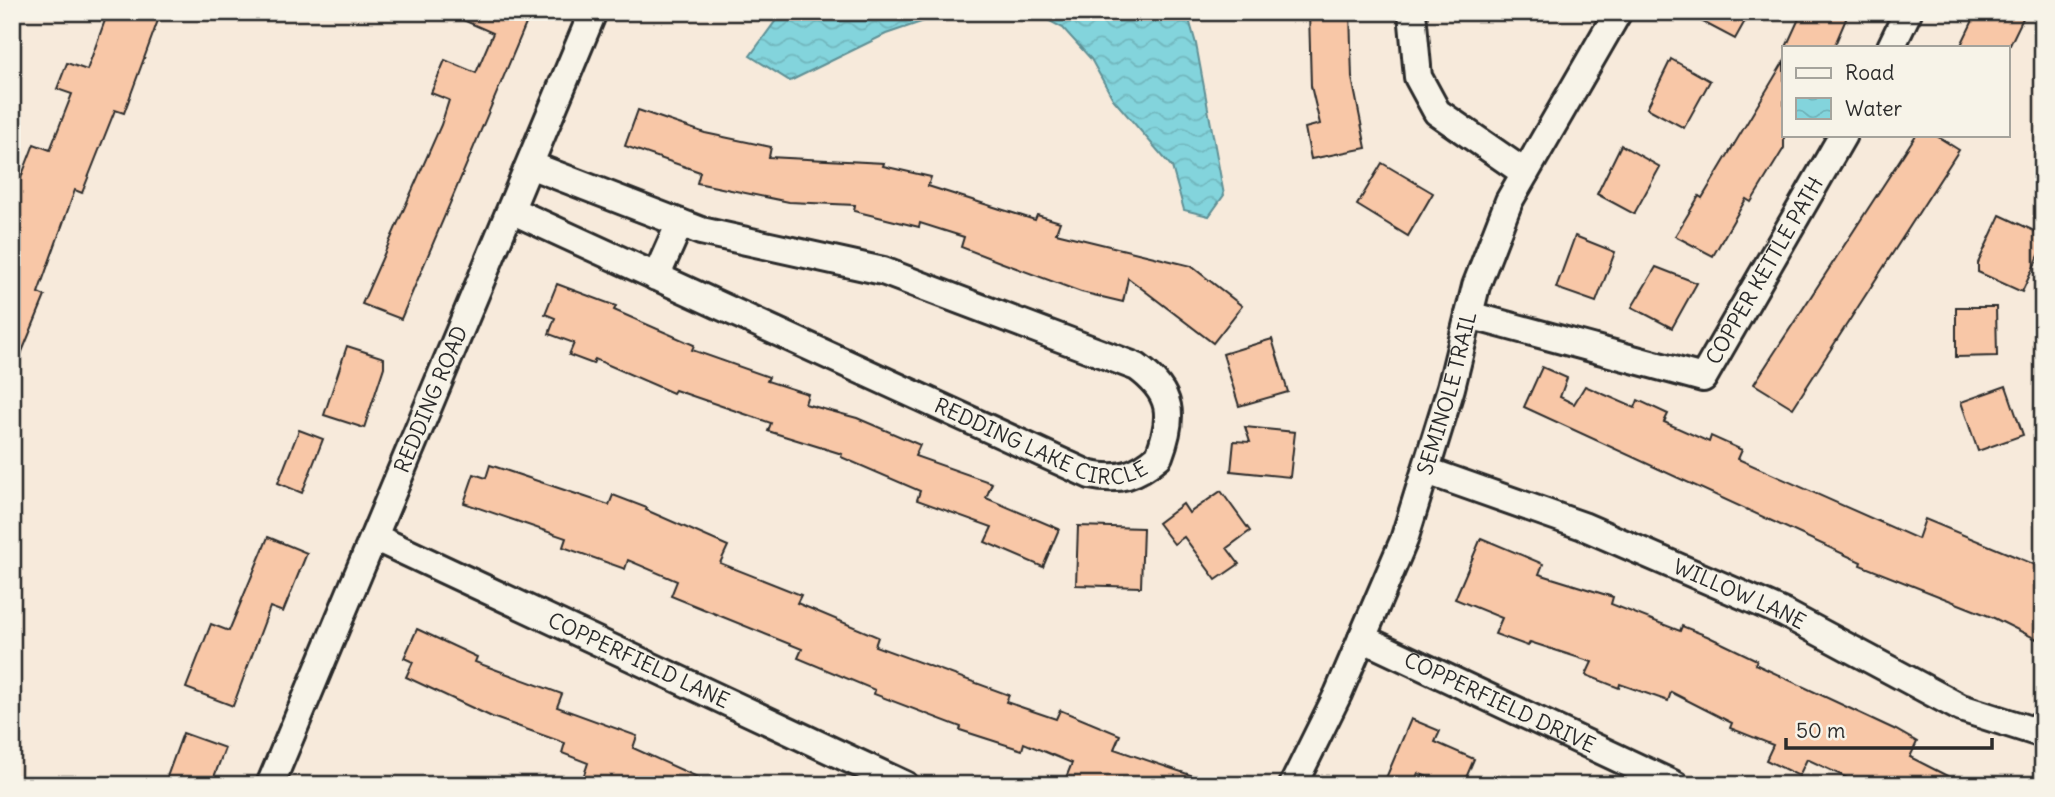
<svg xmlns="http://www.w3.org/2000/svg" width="2055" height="797" viewBox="0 0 2055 797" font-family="Delius,sans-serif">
<defs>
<pattern id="water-waves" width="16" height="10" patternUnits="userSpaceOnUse" patternTransform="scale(1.75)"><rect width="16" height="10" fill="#83d4dc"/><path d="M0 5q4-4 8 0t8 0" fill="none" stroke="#71b6bd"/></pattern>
</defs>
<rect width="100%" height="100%" fill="#f7eadb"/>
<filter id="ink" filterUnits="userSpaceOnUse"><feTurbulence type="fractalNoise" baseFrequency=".0143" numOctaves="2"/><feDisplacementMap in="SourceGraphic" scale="14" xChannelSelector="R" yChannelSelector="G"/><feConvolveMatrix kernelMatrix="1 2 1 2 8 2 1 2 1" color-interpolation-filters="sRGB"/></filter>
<g filter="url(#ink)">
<polygon fill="url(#water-waves)" stroke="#609095" stroke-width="2" points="782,12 1187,12 1196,44 1224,195 1209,216 1184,210 1172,167 1113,99 1091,59 1063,28 1035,13 970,13 930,19 886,34 790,81 750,56"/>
<g fill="#f8c7a7" stroke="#2b2b2b" stroke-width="2">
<polygon points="108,12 161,12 124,113 115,110 82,193 75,190 38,293 45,296 12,376 12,201 34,144 50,150 72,94 57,89 67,63 87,70"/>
<polygon points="445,12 531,12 401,319 362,304 441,125 449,100 431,93 445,60 476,73 493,33"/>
<polygon points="1309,12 1350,12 1352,78 1366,148 1311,159 1305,128 1320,124 1311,86"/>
<polygon points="1684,12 1750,12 1735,39"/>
<polygon points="1802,12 1849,12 1834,47 1786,47"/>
<polygon points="1977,12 2026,12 2009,47 1960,47"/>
<polygon points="1671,59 1710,81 1684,128 1647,108"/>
<polygon points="1784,61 1784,148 1751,202 1746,199 1713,256 1675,236 1699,196 1702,198"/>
<polygon points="638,110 705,133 771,147 769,157 884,163 883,166 931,177 928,186 1035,220 1037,215 1060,222 1056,233 1191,266 1242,306 1213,343 1128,278 1123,302 1081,292 1000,262 961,247 964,237 920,223 919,227 854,211 855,205 789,202 697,183 700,172 625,146"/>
<polygon points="1916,135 1935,135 1959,150 1793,408 1754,384"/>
<polygon points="1621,145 1660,167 1634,214 1597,194"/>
<polygon points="1382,163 1433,193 1408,236 1357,205"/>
<polygon points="2000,215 2043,235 2043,247 2022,292 1978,272 1978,263"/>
<polygon points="1575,236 1615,252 1596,302 1556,288"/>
<polygon points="1656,267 1697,283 1672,328 1632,307"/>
<polygon points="557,284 616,306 614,310 694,345 692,350 769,377 767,381 808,394 805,404 857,418 920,445 915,456 992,483 986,498 1059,529 1043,567 985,542 992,527 917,500 920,491 841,457 842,454 768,431 771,423 675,390 673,393 595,359 593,364 569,355 574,343 549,334 555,318 545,314"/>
<polygon points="1956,307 1996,307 1997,356 1956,357"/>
<polygon points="1272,339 1288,392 1239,406 1223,354"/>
<polygon points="347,346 384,358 384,367 364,428 324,415"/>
<polygon points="1542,367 1567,378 1560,397 1574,404 1585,386 1635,408 1638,400 1668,414 1664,422 1709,442 1711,436 1742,450 1738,459 1918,539 1925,519 2043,568 2043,625 2036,639 1994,618 1860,565 1861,562 1524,407"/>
<polygon points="2006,386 2023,435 1978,451 1961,402"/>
<polygon points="1245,427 1295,432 1290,477 1231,471 1234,441 1250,442"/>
<polygon points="299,430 323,439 302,493 278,483"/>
<polygon points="490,465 609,505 613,495 647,508 646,510 728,546 720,563 801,595 797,603 878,637 875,646 1009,695 1006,702 1056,719 1060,710 1120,735 1114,749 1208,781 1207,785 1063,785 1072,763 1024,743 1022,750 960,730 961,727 874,694 875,690 798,658 802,649 671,596 677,581 628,560 625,569 563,547 566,538 464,503 474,474 486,478"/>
<polygon points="1221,491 1250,531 1227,548 1239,564 1216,580 1184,537 1174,544 1158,523 1183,504 1189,513"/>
<polygon points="1078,526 1143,528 1141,587 1076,585"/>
<polygon points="268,537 307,553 283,612 270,607 233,706 186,688 211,624 229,631"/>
<polygon points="1481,538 1543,564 1539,574 1613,597 1611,604 1680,631 1682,626 1707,636 1757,660 1755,664 1896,730 1917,742 1910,757 1965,785 1862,785 1807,759 1799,776 1766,760 1773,745 1730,728 1732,723 1671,692 1668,701 1620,684 1619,688 1586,675 1592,662 1530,642 1528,646 1495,634 1502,618 1455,599"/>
<polygon points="417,629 477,657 475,662 562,694 557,707 637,736 633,748 715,785 601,785 583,778 588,763 562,753 565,743 492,717 406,677 413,662 404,658"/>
<polygon points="1411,719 1440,731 1435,742 1474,759 1463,785 1446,785 1418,773 1413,785 1383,785"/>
<polygon points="183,733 225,748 211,785 164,785"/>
</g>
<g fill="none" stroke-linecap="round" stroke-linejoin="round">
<g stroke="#2b2b2b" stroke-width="32">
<g id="street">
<polyline points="1412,12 1418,77 1437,112 1525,173"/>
<polyline points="1891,47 1908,12"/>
<path id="s1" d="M511,210L1090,475C1119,481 1136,476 1159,456C1174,416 1173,393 1137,367L883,271L701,231L530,165"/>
<polyline points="656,277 680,223"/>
<path id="s2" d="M1469,315L1703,378L1843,135"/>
<path id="s3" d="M1427,471L1583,526L1784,613L1961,708L2043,734"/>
<path id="s4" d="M374,537L905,785"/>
<path id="s5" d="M1362,638L1675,785"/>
<path id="s6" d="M270,785L593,12"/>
<path id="s7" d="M1293,785L1338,694L1404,540L1451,388L1476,286L1509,201L1618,12"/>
</g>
</g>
<use href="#street" stroke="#f7f3e8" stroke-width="26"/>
</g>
</g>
<g text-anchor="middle" stroke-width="6" stroke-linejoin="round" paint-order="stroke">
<g font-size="21" fill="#2b2b2b" stroke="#f7f3e8">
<text dy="7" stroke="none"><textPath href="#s2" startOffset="366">COPPER KETTLE PATH</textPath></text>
<text dy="7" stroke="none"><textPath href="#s7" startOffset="422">SEMINOLE TRAIL</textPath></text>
<text dy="7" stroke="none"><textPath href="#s6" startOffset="418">REDDING ROAD</textPath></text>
<text dy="7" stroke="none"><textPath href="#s1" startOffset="581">REDDING LAKE CIRCLE</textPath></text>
<text dy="7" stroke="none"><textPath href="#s3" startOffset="336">WILLOW LANE</textPath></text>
<text dy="7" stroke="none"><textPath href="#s4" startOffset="292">COPPERFIELD LANE</textPath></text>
<text dy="7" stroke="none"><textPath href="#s5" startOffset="152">COPPERFIELD DRIVE</textPath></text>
</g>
</g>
<rect width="2055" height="797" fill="none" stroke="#f7f3e8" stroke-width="42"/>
<rect x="21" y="21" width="2013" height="755" fill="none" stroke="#2b2b2b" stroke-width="2.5" filter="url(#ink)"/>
<rect x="1782" y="46" width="228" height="91" fill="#f7f3e8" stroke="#a5a39c" stroke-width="2"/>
<rect x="1796" y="68" width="35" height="10" fill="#f7f3e8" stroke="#a5a39c" stroke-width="2"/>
<text x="1845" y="80" font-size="21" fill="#2b2b2b">Road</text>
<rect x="1796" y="98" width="35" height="21" fill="url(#water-waves)" stroke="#a5a39c" stroke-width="2"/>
<text x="1845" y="116" font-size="21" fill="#2b2b2b">Water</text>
<path d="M1786 738v10h206v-10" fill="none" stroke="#2b2b2b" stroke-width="3.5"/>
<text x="1796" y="738" font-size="21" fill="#2b2b2b" stroke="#f7f3e8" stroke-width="5" paint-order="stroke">50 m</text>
</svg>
